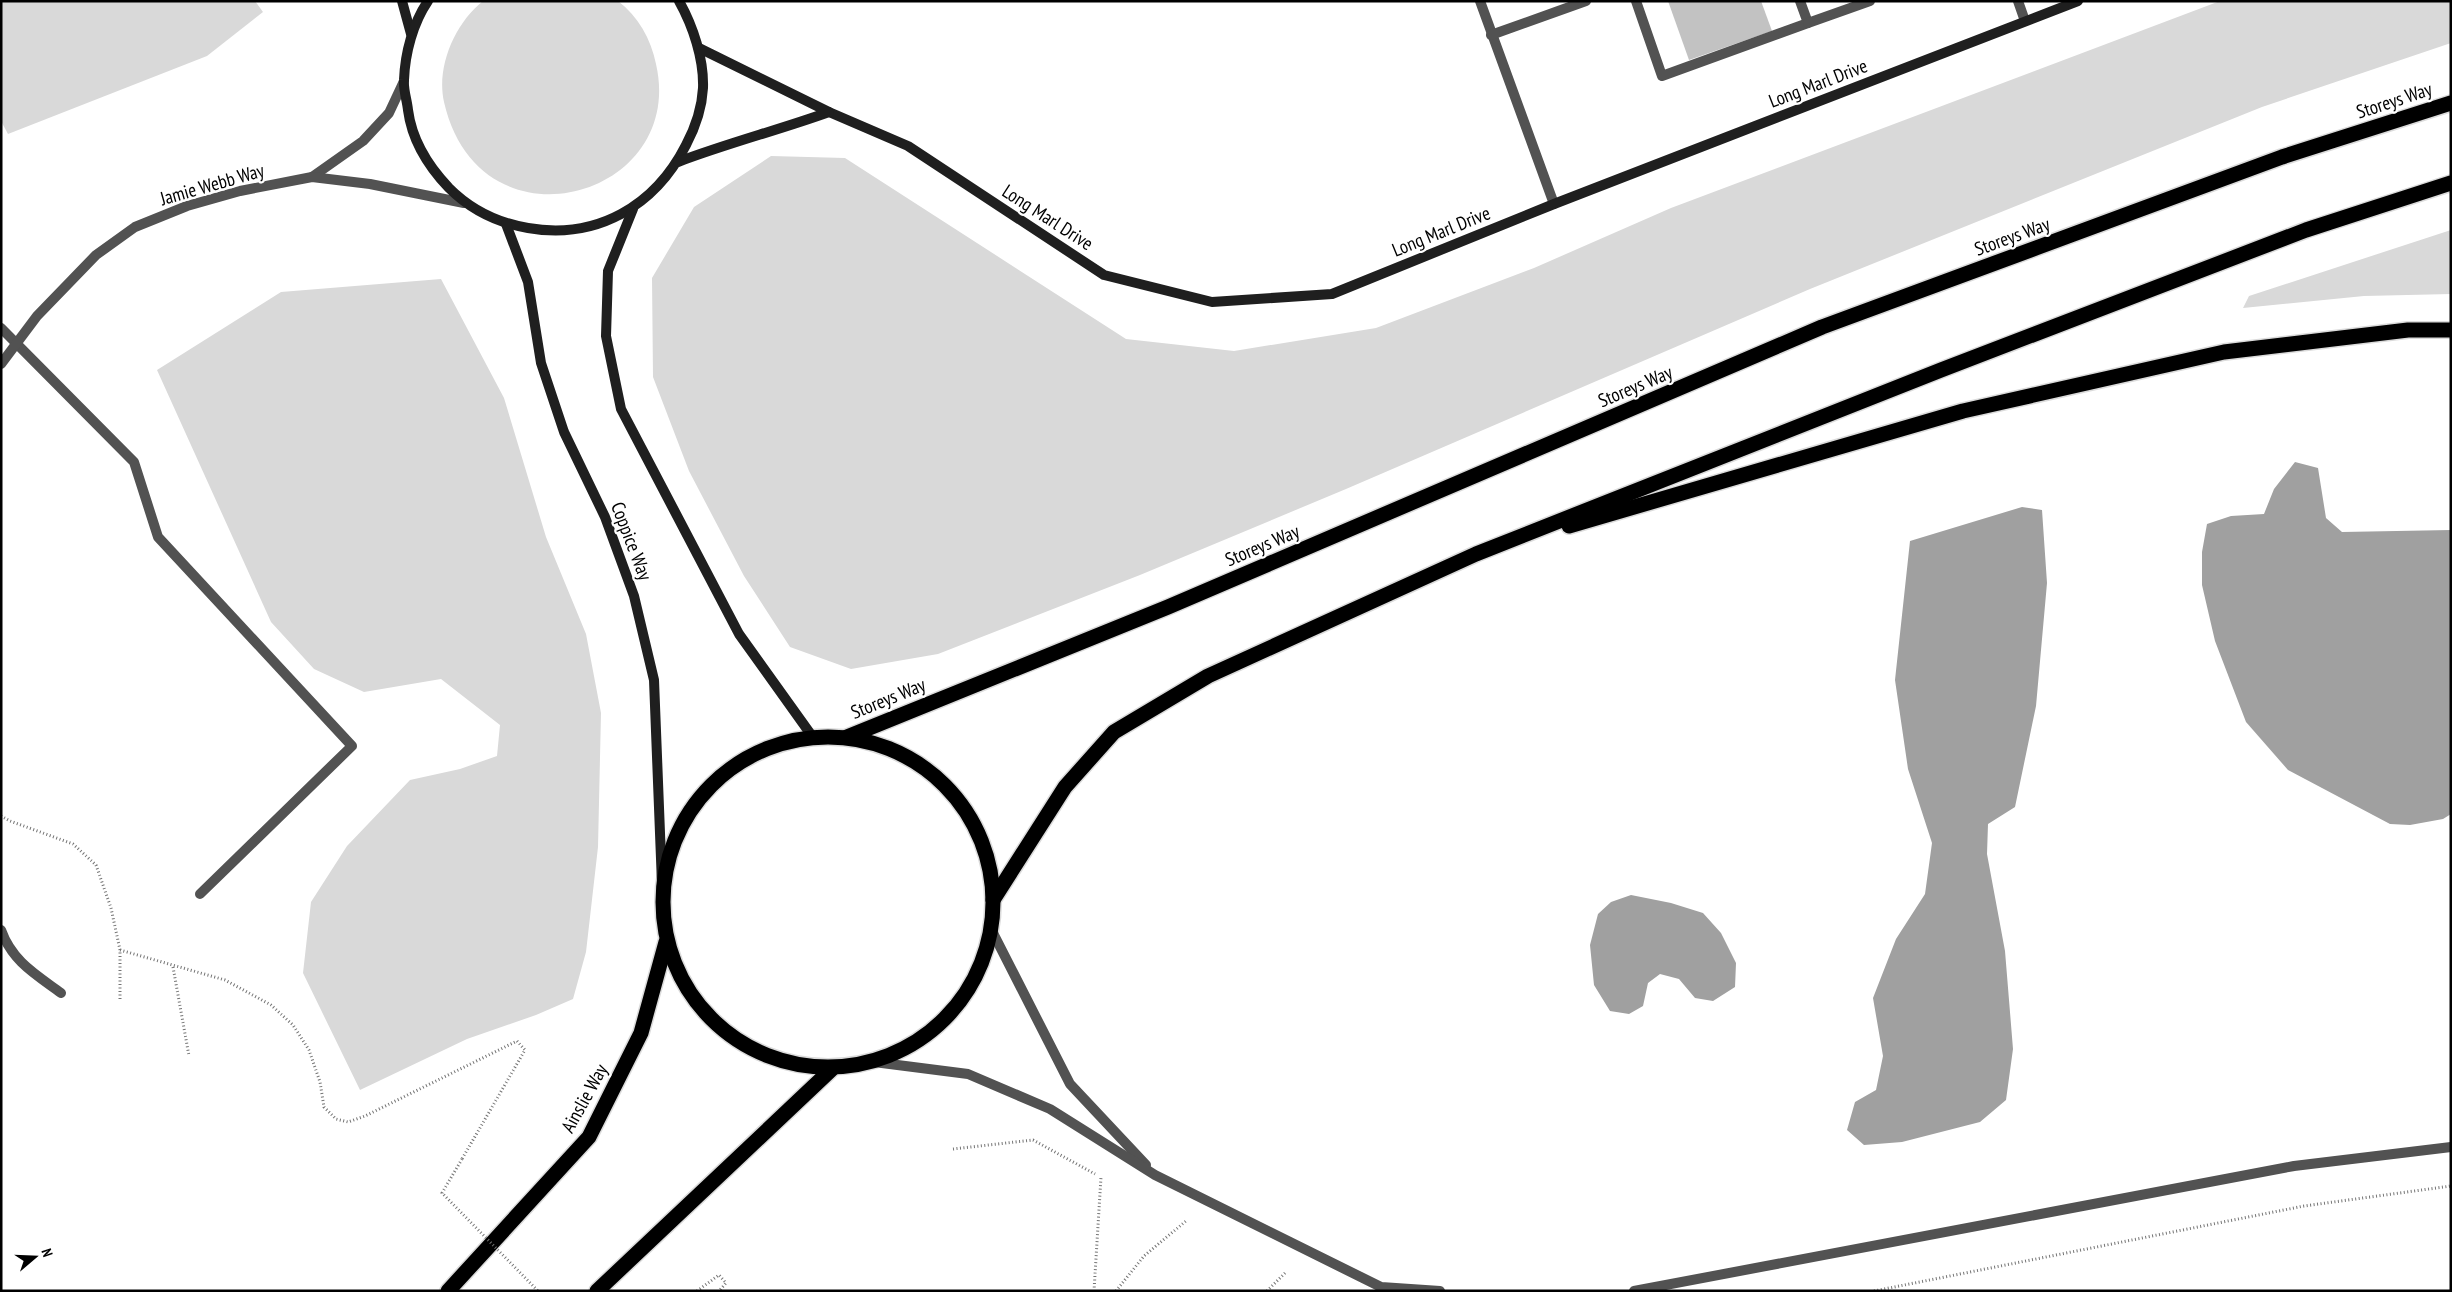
<svg xmlns="http://www.w3.org/2000/svg" width="2452" height="1292" viewBox="0 0 2452 1292" font-family="'PT Sans Narrow',sans-serif">
<rect width="100%" height="100%" fill="#fff"/>
<g fill="#d9d9d9">
<polygon points="1,1 255,1 263,12 207,56 8,134 1,121"/>
<path d="M483,1H618C638,16 651,39 656,64C687,199 479,256 444,102C436,67 455,23 483,1Z"/>
<polygon points="2220,1 2451,1 2451,43 2262,107 1810,289 1346,489 1140,575 938,654 851,669 790,647 744,576 689,471 653,377 652,278 694,207 771,156 845,158 1126,339 1234,351 1376,328 1534,268 1671,208"/>
<polygon points="2451,230 2451,294 2364,296 2243,308 2249,296"/>
<polygon points="441,279 504,398 546,537 586,634 601,713 598,847 586,952 573,999 536,1015 467,1039 360,1090 303,973 311,902 347,846 410,780 460,769 497,756 500,725 441,679 364,692 314,669 271,622 157,370 281,292"/>
</g>
<g fill="#a0a0a0">
<polygon points="2295,462 2318,468 2326,518 2342,532 2451,530 2451,814 2443,819 2410,825 2390,824 2288,770 2246,722 2215,641 2202,585 2202,552 2207,524 2231,516 2264,514 2274,489"/>
<polygon points="2022,507 2042,510 2047,583 2036,706 2015,807 1988,824 1987,854 2005,951 2013,1049 2006,1100 1980,1122 1902,1142 1864,1145 1847,1130 1855,1102 1876,1090 1883,1056 1873,998 1896,939 1925,894 1932,843 1908,769 1895,680 1910,541"/>
<polygon points="1631,895 1671,903 1703,913 1721,933 1736,963 1735,987 1713,1001 1695,998 1679,979 1660,974 1648,983 1643,1006 1629,1014 1610,1011 1594,985 1590,945 1598,914 1611,902"/>
</g>
<polygon fill="#c2c2c2" points="1668,1 1761,1 1772,31 1689,60"/>
<g fill="none" stroke-linecap="round" stroke-linejoin="round">
<g stroke="#dbdbdb" stroke-width="18">
<g id="highway">
<polyline points="1569,526 1963,411 2224,352 2408,330 2451,330"/>
<polyline points="847,737 1168,607 1822,327 2282,157 2451,103"/>
<circle cx="828" cy="902" r="165"/>
<polyline points="993,900 1065,787 1114,732 1208,676 1476,554 1941,370 2306,230 2451,183"/>
<polyline points="448,1291 589,1137 641,1033 666,942"/>
<polyline points="597,1291 833,1068"/>
</g>
</g>
<g stroke="#747474" stroke-width="3" stroke-dasharray="1 2.5" stroke-linecap="butt">
<polyline points="1,816 10,821 73,844 96,865 111,908 120,950 120,999"/>
<polyline points="120,950 225,980 271,1005 293,1025 309,1050 320,1082 324,1107 336,1119 348,1122 365,1116 517,1041 525,1050 462,1159"/>
<polyline points="173,967 189,1056"/>
<polyline points="953,1149 1033,1140 1095,1174"/>
<polyline points="697,1291 719,1275 726,1283 719,1291"/>
<polyline points="1094,1291 1101,1177"/>
<polyline points="1116,1291 1144,1256 1186,1221"/>
<polyline points="1267,1291 1286,1272"/>
<polyline points="1874,1291 2304,1206 2451,1186"/>
</g>
<g stroke="#525252" stroke-width="10">
<polyline points="1480,1 1554,204"/>
<polyline points="1636,1 1662,76 1808,23 1800,1"/>
<polyline points="2018,1 2025,21"/>
<polyline points="1808,23 1870,1"/>
<polyline points="1491,35 1586,1"/>
<polyline points="992,931 1070,1084 1146,1165"/>
<polyline points="874,1062 968,1074 1050,1109 1155,1175 1381,1287 1440,1291"/>
<polyline points="1634,1291 2294,1166 2451,1147"/>
</g>
<g stroke="#525252" stroke-width="10">
<polyline points="312,177 363,141 389,113 404,81"/>
<polyline points="1,328 134,462 158,537 352,746 200,894"/>
<polyline points="1,364 37,316 96,255 135,227 187,206 240,191 312,177 370,184 464,203"/>
<path d="M1,930C12,961 35,974 61,993"/>
</g>
<g stroke="#1f1f1f" stroke-width="10">
<polyline points="402,1 411,34"/>
<path d="M428,1C413,23 405,53 404,80C403,89 407,100 408,110C412,141 428,166 449,188C471,210 498,223 528,228C597,240 655,206 686,145C695,128 702,107 703,88C704,59 693,26 679,1"/>
<polyline points="699,48 829,112 908,146 1104,275 1212,302 1332,294 1554,204 2078,1"/>
<path d="M678,162C728,143 779,130 829,112"/>
<polyline points="633,209 608,271 606,336 621,409 739,634 812,736"/>
<polyline points="506,224 528,282 541,363 564,432 605,517 634,596 654,680 662,884"/>
</g>
<use href="#highway" stroke="#000" stroke-width="15"/>
<polyline stroke="#747474" stroke-width="3" stroke-dasharray="1 2.5" stroke-linecap="butt" points="462,1159 442,1193 538,1291"/>
</g>
<g text-anchor="middle" stroke-width="4.5" stroke-linejoin="round" paint-order="stroke">
<g font-size="19" fill="#000" stroke="#fff">
<text transform="translate(1818 83) rotate(-21)" y="7">Long Marl Drive</text>
<text transform="translate(2394 100) rotate(-18)" y="7">Storeys Way</text>
<text transform="translate(212 184) rotate(-16)" y="7">Jamie Webb Way</text>
<text transform="translate(1048 217) rotate(33)" y="7">Long Marl Drive</text>
<text transform="translate(1441 231) rotate(-22)" y="7">Long Marl Drive</text>
<text transform="translate(2012 236) rotate(-20)" y="7">Storeys Way</text>
<text transform="translate(1635 386) rotate(-23)" y="7">Storeys Way</text>
<text transform="translate(632 541) rotate(69)" y="7">Coppice Way</text>
<text transform="translate(1262 545) rotate(-23)" y="7">Storeys Way</text>
<text transform="translate(888 698) rotate(-22)" y="7">Storeys Way</text>
<text transform="translate(584 1098) rotate(-61)" y="7">Ainslie Way</text>
</g>
</g>
<rect width="2452" height="1292" fill="none" stroke="#000000" stroke-width="5"/>
<g transform="translate(35 1257) rotate(71)" stroke="#ffffff" stroke-width="4" paint-order="stroke">
<path d="M0-4L9 19L0 12L-9 19Z" fill="#000000"/>
<text y="-8" font-size="14" font-weight="bold" text-anchor="middle" fill="#000000">N</text>
</g>
</svg>
